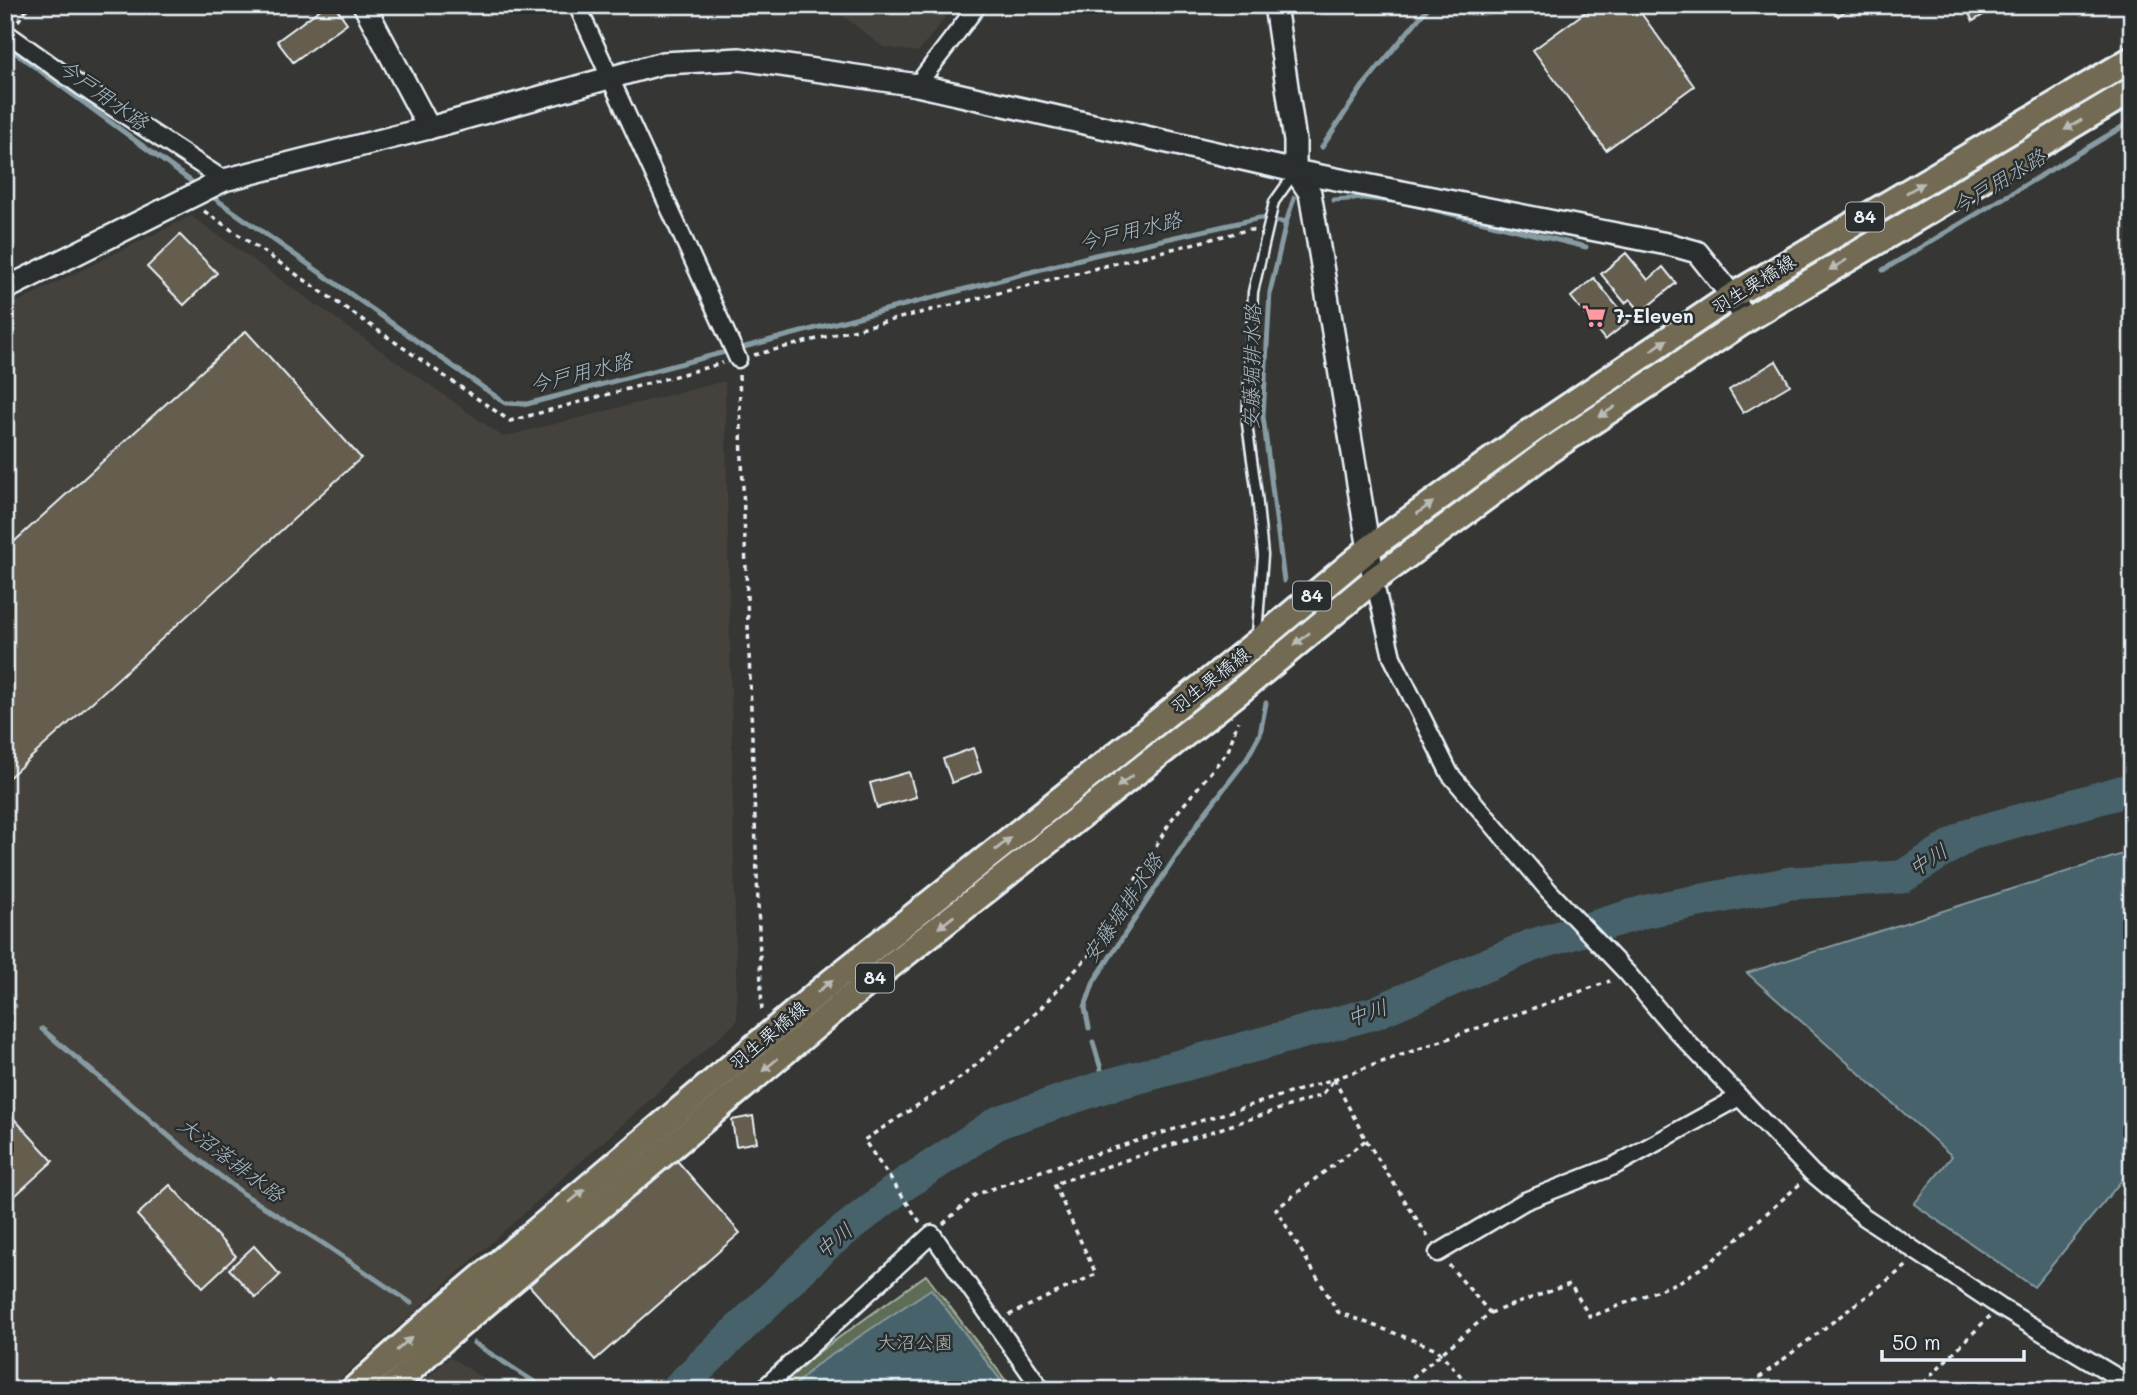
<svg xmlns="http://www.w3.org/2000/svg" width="2137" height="1395" viewBox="0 0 2137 1395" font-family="Mali,'Klee One',sans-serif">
<rect width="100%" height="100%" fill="#363734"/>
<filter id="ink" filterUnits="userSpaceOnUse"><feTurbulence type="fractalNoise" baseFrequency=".0143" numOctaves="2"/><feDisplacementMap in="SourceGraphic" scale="14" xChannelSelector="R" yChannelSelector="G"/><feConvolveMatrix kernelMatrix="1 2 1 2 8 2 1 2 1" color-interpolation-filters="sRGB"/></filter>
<g filter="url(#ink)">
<g fill="#44423c">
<polygon points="829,5 955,5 918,52 883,47"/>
<polygon points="191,216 503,437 725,381 737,1021 328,1390 5,1390 5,308"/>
<polygon points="450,1357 501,1390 414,1390"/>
</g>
<polygon fill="#616d55" stroke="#a4afa6" stroke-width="2" points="926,1275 1013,1390 777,1390 812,1357"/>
<g fill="#46626b" stroke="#879ba3" stroke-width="2">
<polygon points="2132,851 2132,1168 2034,1287 1914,1204 1952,1156 1747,973"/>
<polygon points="931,1289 1008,1390 790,1390 815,1366"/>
</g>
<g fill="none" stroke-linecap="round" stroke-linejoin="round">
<g stroke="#879ba3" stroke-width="5">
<polyline points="5,45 199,187"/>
<polyline points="1322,147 1363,86 1430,5"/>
<polyline points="210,195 505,403 527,404 1095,255 1260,218 1286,223"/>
<polyline points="1333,200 1363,198 1402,202 1586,247"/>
<polyline points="1883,270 2132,121"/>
<polyline points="1284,581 1263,416 1270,292 1286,223 1294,198"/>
<polyline points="5,998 15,1006"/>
<polyline points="1089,1028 1085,1007 1094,981 1202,817 1246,760 1260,734 1266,703"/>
<polyline points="42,1029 177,1143 245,1195 324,1244 411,1303"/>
<polyline points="1093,1042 1106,1086"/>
<polyline points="474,1343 547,1390"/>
</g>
<polyline stroke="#46626b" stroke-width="33" points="676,1390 827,1244 900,1187 999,1122 1106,1086 1374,1013 1533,945 1647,911 1791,883 1902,877 1970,834 2132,789"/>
</g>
<g fill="#655d4e" stroke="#e8f1f8" stroke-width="2">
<polygon points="253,5 269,5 258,13"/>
<polygon points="326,5 334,5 347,23 293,62 277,41"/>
<polygon points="1595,5 1635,5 1694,86 1606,150 1533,50"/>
<polygon points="1830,5 1853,5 1838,16"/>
<polygon points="1964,5 1992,5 1993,9 1973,21"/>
<polygon points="180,235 217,273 184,305 147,267"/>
<polygon points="1626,253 1648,280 1663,267 1676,283 1641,312 1630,299 1625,303 1601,274"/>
<polygon points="1594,278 1629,321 1605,340 1571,297"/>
<polygon points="246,331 361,458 5,781 5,550"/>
<polygon points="1776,361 1790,385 1743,413 1729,390"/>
<polygon points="973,748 981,772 952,783 943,759"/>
<polygon points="909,772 916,797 877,808 870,783"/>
<polygon points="5,1109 53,1161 5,1205"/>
<polygon points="753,1116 757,1142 736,1146 732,1120"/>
<polygon points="673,1156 740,1233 595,1360 528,1284"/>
<polygon points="170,1185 236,1256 203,1287 137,1215"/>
<polygon points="254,1246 280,1275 256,1298 229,1269"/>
<polygon points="269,1379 279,1390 258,1390"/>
</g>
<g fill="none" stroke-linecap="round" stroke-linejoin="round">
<g stroke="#e8f1f8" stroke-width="13">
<polyline id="lane" points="1257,634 1263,555 1257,495 1247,424 1253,292 1274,202 1294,174"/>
</g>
<g stroke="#e8f1f8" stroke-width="21">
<g id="street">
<polyline points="577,5 738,359"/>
<polyline points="5,32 82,87 224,180"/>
<polyline points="917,85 978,5"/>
<polyline points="1374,580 1392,657 1450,774 1549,891 1628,974 1670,1024 1812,1173 1863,1216 2000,1307 2132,1386"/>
<polyline points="1438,1253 1525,1201 1614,1166 1739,1097"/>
<polyline points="762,1390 932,1234 1042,1390"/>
</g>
</g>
<g stroke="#e8f1f8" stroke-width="26">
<g id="secondary">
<polyline points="364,5 429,128"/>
<polyline points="1275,5 1295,141 1295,171 1310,193 1374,580"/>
<polyline points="5,289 224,180 429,128 663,63 740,59 917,85 1295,171 1672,245 1697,252 1732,296 1746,320"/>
</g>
</g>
<g stroke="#e8f1f8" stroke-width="30">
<g id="primary">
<polyline points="353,1390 434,1317 832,981 1255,644 1370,548 1533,430 1732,296 2132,59"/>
<polyline points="389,1390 447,1336 848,999 1240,691 1374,580 1550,450 1746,320 2132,90"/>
</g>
</g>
<g stroke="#e8f1f8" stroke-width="3.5" stroke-dasharray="5 5" stroke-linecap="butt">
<polyline points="388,12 393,5"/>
<polyline points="18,21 30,5"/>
<polyline points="204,211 510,421 723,363"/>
<polyline points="754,355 1247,230 1255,230"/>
<polyline points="739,375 762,1014"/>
<polyline points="1334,1079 1366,1140 1276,1209 1338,1312 1437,1349 1473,1390"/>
<polyline points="1366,1140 1430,1240"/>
<polyline points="920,1222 864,1140 963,1076 1038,1011 1093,951 1172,819 1228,751 1238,721"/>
<polyline points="943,1224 975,1195 1041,1171 1334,1079 1610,981"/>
<polyline points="1490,1313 1570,1284 1590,1317 1679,1282 1712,1261 1800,1184"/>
<polyline points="1009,1315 1096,1274 1054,1184 1322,1095 1333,1081"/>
<polyline points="1397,1390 1490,1313 1449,1265"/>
<polyline points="1743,1390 1909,1264"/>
<polyline points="1916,1390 1989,1317"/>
</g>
<use href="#lane" stroke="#2a2d2e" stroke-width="8"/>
<use href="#street" stroke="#2a2d2e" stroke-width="16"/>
<use href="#secondary" stroke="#2a2d2e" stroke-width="21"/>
<use href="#primary" stroke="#736b52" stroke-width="24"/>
</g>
<defs><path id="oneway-solid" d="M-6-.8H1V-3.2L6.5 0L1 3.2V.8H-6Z" transform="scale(1.75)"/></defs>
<g fill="#b9bbb6">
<use href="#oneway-solid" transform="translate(2073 125) rotate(149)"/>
<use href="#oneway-solid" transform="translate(1915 188) rotate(-30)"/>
<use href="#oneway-solid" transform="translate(1838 265) rotate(149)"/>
<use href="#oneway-solid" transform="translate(1659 345) rotate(-34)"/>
<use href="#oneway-solid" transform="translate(1607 412) rotate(146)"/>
<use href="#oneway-solid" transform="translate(1425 508) rotate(-36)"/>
<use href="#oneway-solid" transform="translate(1302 639) rotate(140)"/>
<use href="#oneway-solid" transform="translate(1125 781) rotate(142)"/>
<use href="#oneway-solid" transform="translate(1003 844) rotate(-38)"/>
<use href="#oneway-solid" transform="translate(946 922) rotate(142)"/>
<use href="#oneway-solid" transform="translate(825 986) rotate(-40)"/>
<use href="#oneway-solid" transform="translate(770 1065) rotate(140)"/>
<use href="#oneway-solid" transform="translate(577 1196) rotate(-40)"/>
<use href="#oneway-solid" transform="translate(404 1344) rotate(-42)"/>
</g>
</g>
<defs>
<g id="supermarket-bare" transform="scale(1.89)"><path d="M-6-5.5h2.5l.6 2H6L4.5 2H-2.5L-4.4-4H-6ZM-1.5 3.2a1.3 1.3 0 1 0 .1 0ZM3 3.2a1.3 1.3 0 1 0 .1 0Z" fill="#ff9aa2" stroke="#2a2d2e" stroke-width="2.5" paint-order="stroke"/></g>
</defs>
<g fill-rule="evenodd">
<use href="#supermarket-bare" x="1594" y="316"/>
</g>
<g text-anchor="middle" stroke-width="5" stroke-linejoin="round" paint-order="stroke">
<g fill="#2a2d2e" stroke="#afb6bb" stroke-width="2">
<rect x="1846" y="202.5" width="38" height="29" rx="5"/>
<rect x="1293" y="581.5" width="38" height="29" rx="5"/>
<rect x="856" y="963.5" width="38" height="29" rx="5"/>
</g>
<g font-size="18" font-weight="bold" fill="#e8f1f8">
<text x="1865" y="223">84</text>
<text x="1312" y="602">84</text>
<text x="875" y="984">84</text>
</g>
<g font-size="19" fill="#e8f1f8" stroke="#2a2d2e">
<text transform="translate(1753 284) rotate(-32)" y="7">羽生栗橋線</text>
<text transform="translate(1210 680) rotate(-38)" y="7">羽生栗橋線</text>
<text transform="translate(768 1035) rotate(-40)" y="7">羽生栗橋線</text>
</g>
<g font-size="19" font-weight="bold" fill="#e8f1f8" stroke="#2a2d2e" text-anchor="start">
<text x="1614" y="323">7-Eleven</text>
</g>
<g font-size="19" fill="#abb6af" stroke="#2a2d2e">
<text x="915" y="1349">大沼公園</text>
</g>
<g font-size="21" font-style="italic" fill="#a7b8c0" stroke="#2a2d2e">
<text transform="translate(103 95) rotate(36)" y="7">今戸用水路</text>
<text transform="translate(1999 182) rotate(-31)" y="7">今戸用水路</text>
<text transform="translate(1130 231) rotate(-13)" y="7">今戸用水路</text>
<text transform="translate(1252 367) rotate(-89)" y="7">安藤堀排水路</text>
<text transform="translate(581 373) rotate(-14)" y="7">今戸用水路</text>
<text transform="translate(1928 860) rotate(-32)" y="7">中川</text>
<text transform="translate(1123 908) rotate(-56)" y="7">安藤堀排水路</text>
<text transform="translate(1367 1013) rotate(-18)" y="7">中川</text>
<text transform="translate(231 1160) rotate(37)" y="7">大沼落排水路</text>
<text transform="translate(834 1241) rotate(-40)" y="7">中川</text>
</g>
</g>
<rect width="2137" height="1395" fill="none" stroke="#2a2d2e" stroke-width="28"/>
<rect x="14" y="14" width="2109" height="1367" fill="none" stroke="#e8f1f8" stroke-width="2.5" filter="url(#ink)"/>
<path d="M1882 1350v10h142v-10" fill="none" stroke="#e8f1f8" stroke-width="3.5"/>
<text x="1892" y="1350" font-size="21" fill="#e8f1f8" stroke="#2a2d2e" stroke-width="5" paint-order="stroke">50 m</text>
</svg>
